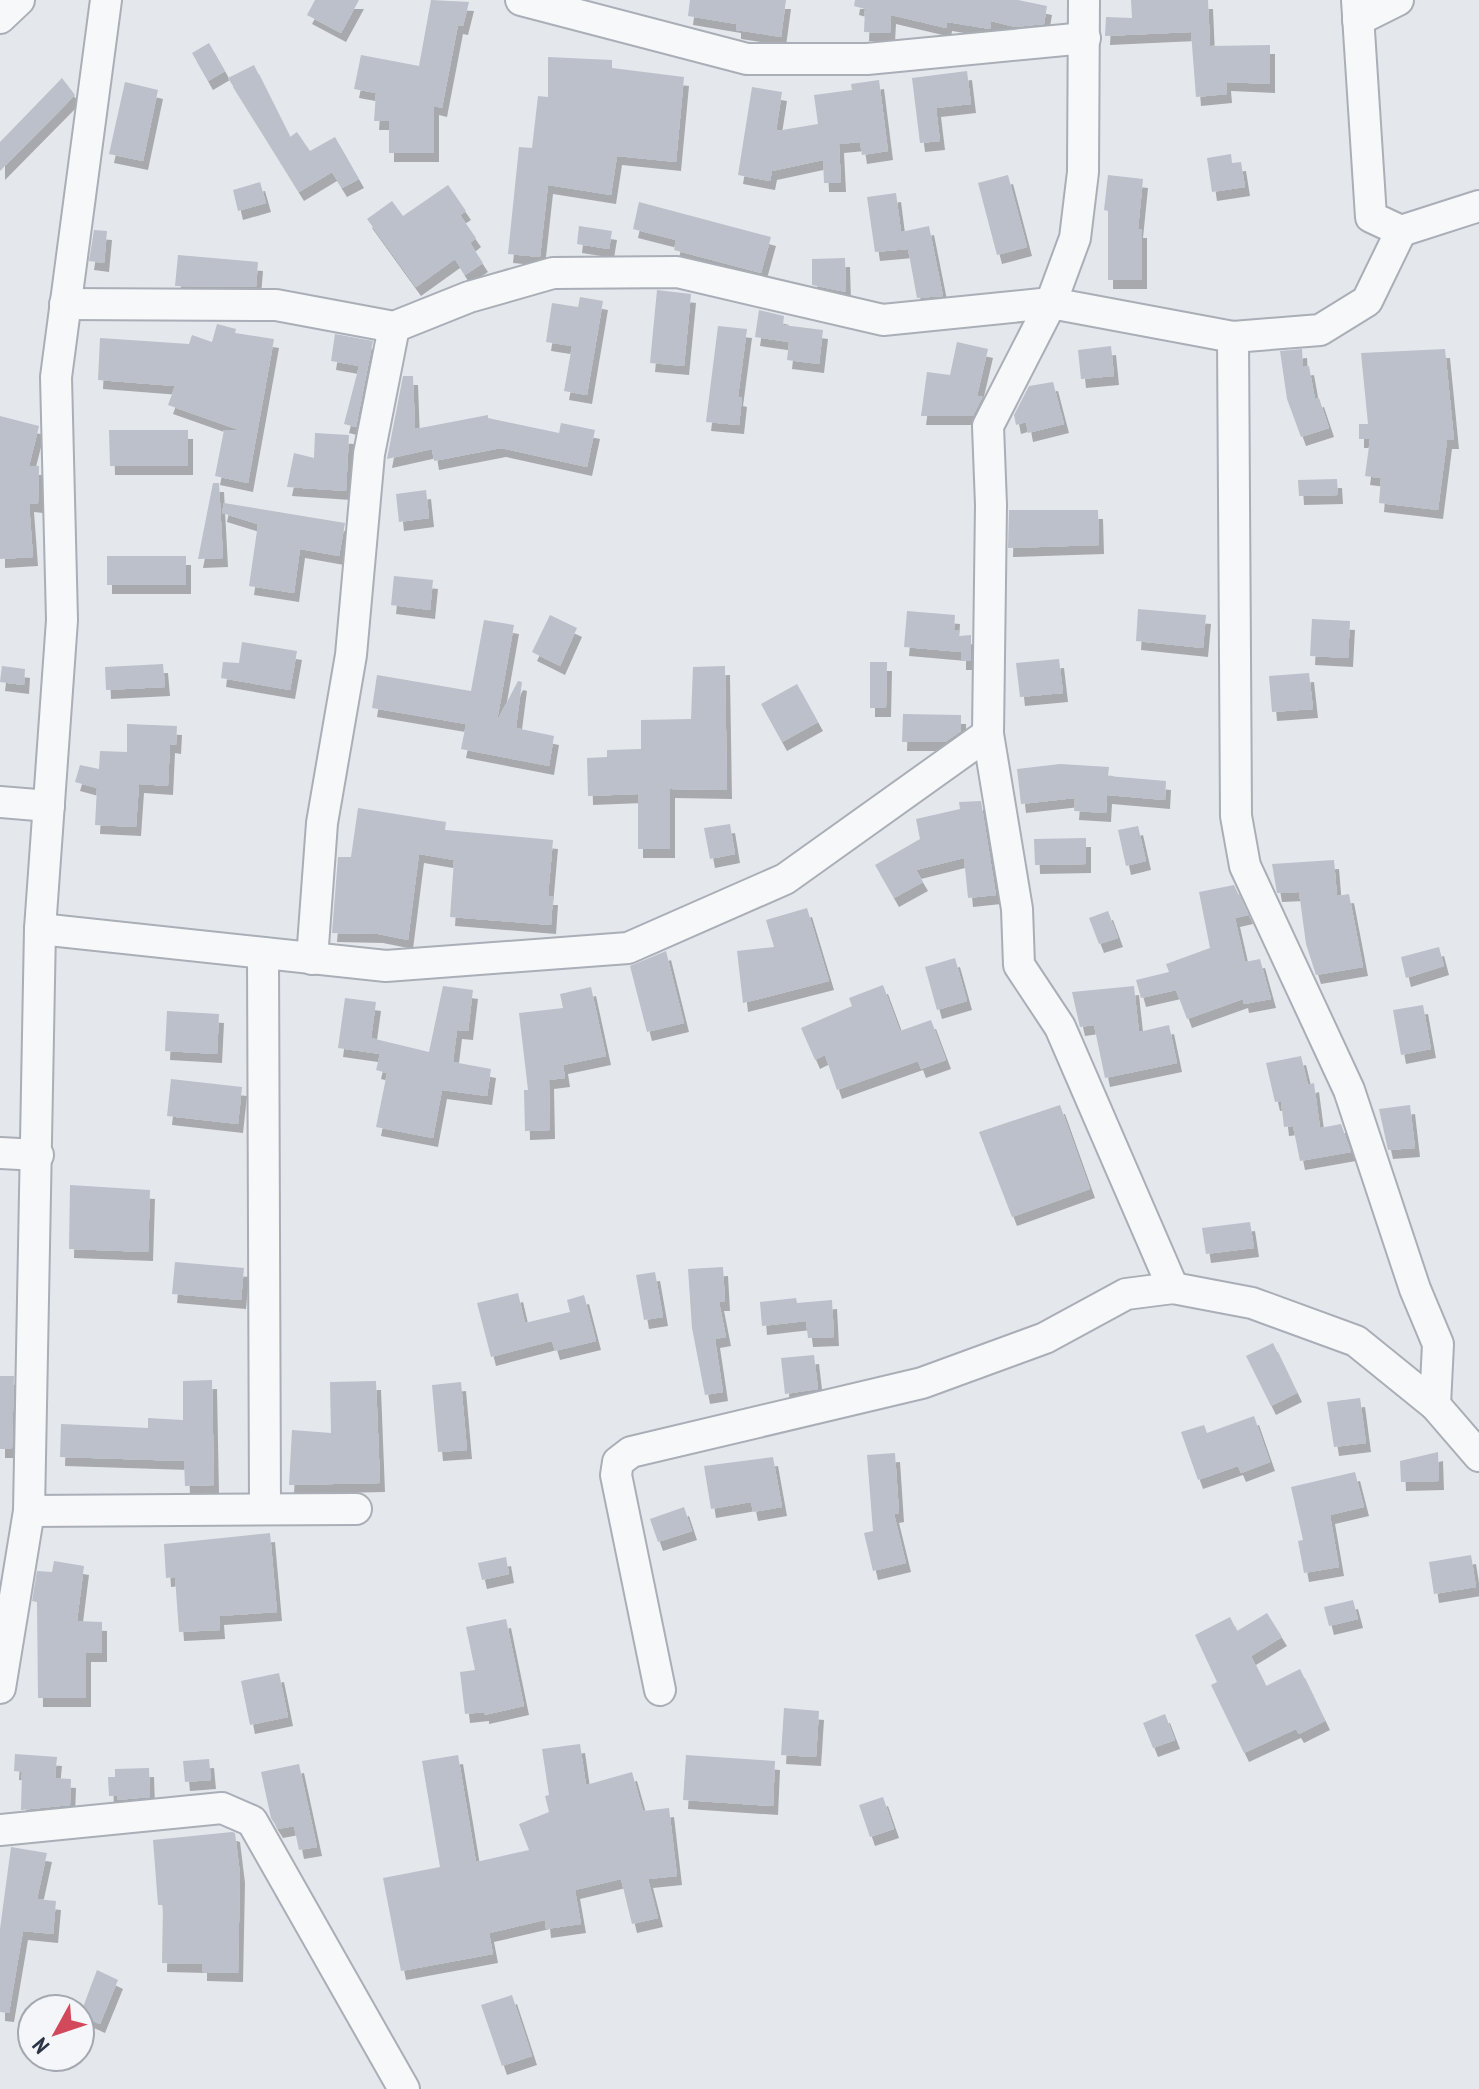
<svg xmlns="http://www.w3.org/2000/svg" width="1479" height="2089" viewBox="0 0 1479 2089" font-family="'PT Sans Narrow',sans-serif">
<defs>
<filter id="shadow"><feDropShadow dx="5" dy="9" stdDeviation="0" flood-color="#0004"/></filter>
</defs>
<rect width="100%" height="100%" fill="#e4e7ec"/>
<g fill="#bbc0ca" filter="url(#shadow)">
<polygon points="315,0 359,0 341,33 307,15"/>
<polygon points="431,0 469,2 463,26 458,25 442,108 434,106 434,153 389,153 389,121 374,121 376,93 354,89 361,55 419,66"/>
<polygon points="690,0 786,0 781,37 736,30 736,24 688,16"/>
<polygon points="855,0 1018,0 1047,6 1044,24 1015,27 991,21 990,29 947,22 946,28 891,15 890,33 864,32 865,9 854,6"/>
<polygon points="1131,0 1208,0 1210,46 1270,45 1270,84 1226,82 1227,94 1196,97 1191,32 1105,36 1106,17 1132,18"/>
<polygon points="209,43 225,71 208,81 192,53"/>
<polygon points="548,57 612,60 612,68 684,77 676,162 617,156 611,195 548,185 540,257 508,254 519,147 532,148 538,96 548,97"/>
<polygon points="254,65 290,137 297,132 310,151 335,137 359,179 342,188 332,172 299,192 228,78"/>
<polygon points="967,71 971,104 936,108 940,141 920,143 912,78"/>
<polygon points="62,78 75,95 0,171 0,142"/>
<polygon points="879,80 888,151 862,155 860,142 839,144 841,183 824,183 823,160 772,171 770,181 738,175 752,87 782,92 776,131 818,124 814,95 852,90 851,84"/>
<polygon points="125,82 158,90 143,161 109,154"/>
<polygon points="1231,154 1232,163 1241,162 1245,187 1212,192 1207,158"/>
<polygon points="1008,175 1027,247 997,255 978,183"/>
<polygon points="1108,175 1143,179 1138,229 1142,229 1142,280 1108,280 1108,211 1104,210"/>
<polygon points="260,182 266,203 238,211 233,190"/>
<polygon points="448,185 466,211 460,215 476,238 470,243 483,263 465,275 455,259 416,287 367,219 392,201 403,216"/>
<polygon points="896,193 901,232 929,226 943,296 917,298 908,249 875,252 867,197"/>
<polygon points="639,202 771,237 761,273 674,250 676,240 633,229"/>
<polygon points="579,226 612,231 609,249 577,244"/>
<polygon points="94,230 107,231 104,263 89,261"/>
<polygon points="178,255 258,262 256,287 175,286"/>
<polygon points="845,258 846,292 812,285 812,259"/>
<polygon points="657,290 691,294 684,366 650,363"/>
<polygon points="580,297 603,301 587,395 564,391 572,346 546,342 552,303 578,307"/>
<polygon points="759,310 784,316 783,325 823,330 819,364 787,360 789,342 755,337"/>
<polygon points="217,324 236,329 235,333 274,339 248,483 215,476 224,430 239,430 168,405 175,386 98,380 100,338 189,344 192,335 212,342"/>
<polygon points="718,326 747,329 738,397 742,398 739,425 706,422"/>
<polygon points="335,334 373,341 356,427 344,424 359,366 331,361"/>
<polygon points="957,342 988,349 977,396 983,396 973,416 921,416 927,372 950,375"/>
<polygon points="1111,346 1114,376 1081,379 1078,350"/>
<polygon points="1302,349 1303,367 1309,366 1315,399 1319,398 1329,428 1301,437 1287,399 1280,351"/>
<polygon points="1445,349 1454,440 1447,440 1438,510 1379,503 1381,478 1365,476 1370,439 1359,439 1359,424 1368,424 1361,353"/>
<polygon points="403,376 413,376 415,429 488,415 488,418 559,433 561,423 595,430 587,467 501,448 434,461 432,449 387,459"/>
<polygon points="1053,382 1064,424 1028,433 1026,422 1016,425 1014,415 1029,386"/>
<polygon points="0,416 39,426 29,466 39,466 38,504 29,503 33,557 0,559"/>
<polygon points="109,430 188,430 188,466 110,466"/>
<polygon points="315,433 349,435 346,491 287,487 294,453 314,458"/>
<polygon points="1337,479 1338,495 1299,496 1298,480"/>
<polygon points="213,483 219,483 223,558 198,559"/>
<polygon points="426,490 429,518 399,522 396,494"/>
<polygon points="224,503 345,523 339,556 300,549 294,593 249,586 258,524 222,513"/>
<polygon points="1009,510 1098,510 1099,545 1008,548"/>
<rect x="107" y="556" width="79" height="29"/>
<polygon points="394,576 433,580 430,610 391,605"/>
<polygon points="1138,609 1206,615 1203,648 1136,641"/>
<polygon points="907,611 955,615 954,630 959,630 959,636 971,635 971,661 961,661 961,652 904,647"/>
<polygon points="550,615 577,628 560,666 532,652"/>
<polygon points="1312,619 1350,621 1348,658 1310,656"/>
<polygon points="484,620 514,625 497,721 518,681 522,682 516,728 554,736 549,766 461,749 466,724 372,708 377,675 471,691"/>
<polygon points="242,642 297,651 290,690 221,678 223,662 239,663"/>
<polygon points="1059,659 1063,693 1020,697 1016,663"/>
<polygon points="870,662 887,662 886,708 870,708"/>
<polygon points="163,664 165,687 106,690 105,667"/>
<polygon points="2,666 25,669 24,685 0,682"/>
<polygon points="725,666 727,790 670,789 670,849 638,849 638,794 588,796 587,758 607,757 607,750 641,749 641,720 691,719 693,667"/>
<polygon points="1309,673 1313,709 1272,712 1269,676"/>
<polygon points="797,684 818,722 782,742 761,704"/>
<polygon points="903,714 961,715 961,731 945,742 902,742"/>
<polygon points="127,724 177,726 176,745 170,744 168,786 139,784 136,827 95,825 97,788 75,782 80,765 99,769 100,751 127,752"/>
<polygon points="1060,764 1109,767 1108,776 1166,781 1165,800 1107,795 1106,813 1074,811 1075,798 1021,804 1017,769"/>
<polygon points="981,801 996,895 968,898 964,858 916,870 923,882 894,898 875,865 920,839 916,819 960,809 959,802"/>
<polygon points="358,808 446,822 445,830 553,840 548,896 553,896 551,925 450,917 454,860 419,854 408,940 378,934 332,933 338,857 351,857"/>
<polygon points="730,824 735,854 710,859 704,828"/>
<polygon points="1138,826 1146,861 1126,866 1118,830"/>
<polygon points="1086,838 1086,864 1035,865 1034,839"/>
<polygon points="1334,860 1337,896 1349,894 1363,967 1316,975 1306,944 1299,892 1277,893 1272,864"/>
<polygon points="1234,885 1248,915 1235,918 1245,962 1260,959 1271,999 1244,1004 1243,999 1187,1019 1176,990 1141,998 1136,980 1169,972 1166,964 1210,948 1199,892"/>
<polygon points="807,908 829,981 743,1003 737,951 774,947 766,920"/>
<polygon points="1108,911 1118,938 1099,944 1089,918"/>
<polygon points="1439,947 1444,966 1406,978 1401,957"/>
<polygon points="666,951 684,1023 647,1032 630,966"/>
<polygon points="955,958 967,1001 937,1010 925,967"/>
<polygon points="883,985 900,1031 931,1020 946,1060 921,1069 918,1061 837,1090 825,1055 815,1060 801,1028 852,1006 849,998"/>
<polygon points="443,986 473,990 468,1031 457,1030 453,1062 491,1069 487,1096 442,1090 433,1138 376,1127 387,1073 376,1070 380,1054 338,1048 345,998 376,1002 371,1038 429,1052"/>
<polygon points="1134,986 1139,1032 1169,1025 1177,1063 1105,1078 1094,1025 1080,1027 1072,992"/>
<polygon points="591,987 606,1056 563,1065 565,1078 549,1080 550,1130 525,1131 524,1090 528,1090 519,1013 563,1008 560,994"/>
<polygon points="1423,1005 1431,1049 1401,1055 1393,1010"/>
<polygon points="167,1011 219,1014 217,1054 165,1051"/>
<polygon points="1301,1056 1308,1085 1314,1083 1320,1128 1341,1124 1351,1152 1300,1161 1293,1126 1284,1127 1281,1101 1275,1102 1266,1063"/>
<polygon points="171,1079 242,1087 238,1124 167,1116"/>
<polygon points="1060,1105 1090,1189 1012,1217 979,1132"/>
<polygon points="1410,1105 1415,1148 1388,1150 1379,1109"/>
<polygon points="70,1185 150,1190 148,1252 69,1249"/>
<polygon points="1250,1222 1254,1248 1206,1254 1202,1228"/>
<polygon points="175,1262 244,1268 241,1300 172,1294"/>
<polygon points="723,1267 725,1302 719,1302 726,1337 715,1339 723,1392 705,1395 692,1328 688,1269"/>
<polygon points="655,1272 663,1317 644,1320 636,1275"/>
<polygon points="518,1293 525,1323 570,1312 567,1300 584,1295 596,1341 555,1351 552,1341 491,1357 477,1303"/>
<polygon points="796,1298 797,1303 832,1300 834,1337 808,1338 806,1321 762,1326 760,1302"/>
<polygon points="1273,1343 1297,1393 1271,1406 1246,1356"/>
<polygon points="814,1355 818,1389 785,1394 781,1358"/>
<polygon points="0,1376 14,1376 12,1449 0,1449"/>
<polygon points="212,1380 214,1485 185,1486 184,1461 60,1457 61,1424 148,1428 148,1418 183,1420 183,1381"/>
<polygon points="376,1381 380,1483 289,1485 292,1430 331,1433 330,1382"/>
<polygon points="461,1382 467,1450 438,1452 432,1385"/>
<polygon points="1360,1398 1366,1443 1334,1447 1327,1402"/>
<polygon points="1254,1416 1270,1462 1241,1473 1238,1466 1198,1480 1181,1432 1204,1425 1207,1433"/>
<polygon points="1438,1452 1439,1481 1401,1482 1400,1461"/>
<polygon points="895,1453 899,1513 894,1514 906,1563 873,1571 864,1533 873,1531 867,1455"/>
<polygon points="773,1457 782,1507 753,1512 751,1502 711,1509 704,1466"/>
<polygon points="1355,1472 1364,1507 1330,1515 1339,1567 1304,1573 1298,1541 1303,1540 1291,1487"/>
<polygon points="684,1507 692,1531 658,1542 650,1519"/>
<polygon points="270,1533 277,1612 219,1616 220,1630 179,1632 175,1577 166,1578 164,1544"/>
<polygon points="1471,1555 1476,1587 1434,1594 1429,1562"/>
<polygon points="506,1557 509,1574 482,1580 478,1563"/>
<polygon points="54,1561 84,1566 77,1621 102,1622 102,1653 86,1653 86,1698 38,1698 37,1602 32,1601 37,1571 52,1572"/>
<polygon points="1353,1600 1358,1619 1329,1626 1324,1607"/>
<polygon points="1267,1613 1282,1637 1251,1656 1266,1686 1300,1669 1325,1721 1299,1734 1296,1729 1244,1753 1211,1685 1217,1682 1195,1635 1230,1617 1237,1631"/>
<polygon points="506,1619 524,1706 484,1715 484,1712 465,1714 460,1672 475,1670 466,1627"/>
<polygon points="279,1673 288,1717 250,1725 241,1681"/>
<polygon points="784,1708 819,1711 816,1757 781,1755"/>
<polygon points="1165,1714 1175,1740 1153,1748 1143,1723"/>
<polygon points="580,1744 586,1785 632,1772 643,1811 669,1808 677,1876 648,1879 658,1918 632,1924 621,1879 575,1890 581,1924 546,1929 545,1920 489,1933 493,1954 401,1971 383,1878 440,1867 422,1761 458,1755 476,1862 529,1850 519,1824 549,1812 545,1796 549,1795 542,1749"/>
<polygon points="15,1754 57,1757 55,1778 71,1779 70,1805 21,1810 22,1772 14,1771"/>
<polygon points="686,1755 775,1761 773,1806 683,1800"/>
<polygon points="209,1759 211,1780 185,1782 183,1761"/>
<polygon points="299,1764 317,1847 299,1850 294,1826 278,1829 271,1818 261,1772"/>
<polygon points="149,1768 150,1797 117,1800 117,1796 109,1796 108,1777 115,1777 115,1769"/>
<polygon points="883,1797 894,1829 870,1837 859,1805"/>
<polygon points="232,1832 235,1833 240,1874 238,1973 202,1972 202,1964 162,1963 163,1905 158,1905 153,1840"/>
<polygon points="11,1847 47,1853 37,1899 56,1901 53,1934 23,1931 9,2013 0,2012 0,1929"/>
<polygon points="97,1970 118,1980 100,2024 80,2015"/>
<polygon points="512,1995 532,2056 502,2066 481,2005"/>
</g>
<g fill="none" stroke-linecap="round" stroke-linejoin="round">
<g stroke="#a9aeb7" stroke-width="34">
<g id="minor">
<polyline points="521,0 747,59 867,59 1085,38"/>
<polyline points="1084,0 1083,172 1075,238 1051,303 988,426 991,505 988,734 1017,909 1019,965 1060,1027 1173,1288"/>
<polyline points="1357,0 1371,217 1401,231 1479,206"/>
<polyline points="0,18 19,0"/>
<polyline points="1358,20 1398,0"/>
<polyline points="65,304 276,305 394,327 469,297 553,273 677,272 883,320 1051,303 1233,337 1320,330 1367,301 1401,231"/>
<polyline points="1233,337 1236,816 1245,866 1349,1090 1415,1289 1438,1344 1435,1405"/>
<polyline points="0,802 49,806"/>
<polyline points="40,929 386,966 628,948 785,879 988,734"/>
<polyline points="263,953 265,1509"/>
<polyline points="312,959 322,823 351,655 369,454 394,327"/>
<polyline points="0,1153 38,1155"/>
<polyline points="29,1511 356,1509"/>
<polyline points="0,1688 29,1511 40,929 62,620 56,377 106,0"/>
<polyline points="660,1690 616,1475 618,1462 631,1452 922,1383 1045,1338 1126,1294 1173,1288 1252,1303 1356,1341 1435,1405 1479,1456"/>
<polyline points="0,1830 222,1808 252,1821 404,2089"/>
</g>
</g>
<use href="#minor" stroke="#f7f8fa" stroke-width="30"/>
</g>
<g transform="translate(56 2033) rotate(230)"><circle r="38" fill="#f4f6f9" stroke="#a4a8b1" stroke-width="2"/>
<path d="M0-6L14 30L0 20L-14 30Z" fill="#d1495b"/>
<text y="-12" font-size="22" font-weight="bold" text-anchor="middle" fill="#2b3445">N</text>
</g>
</svg>
